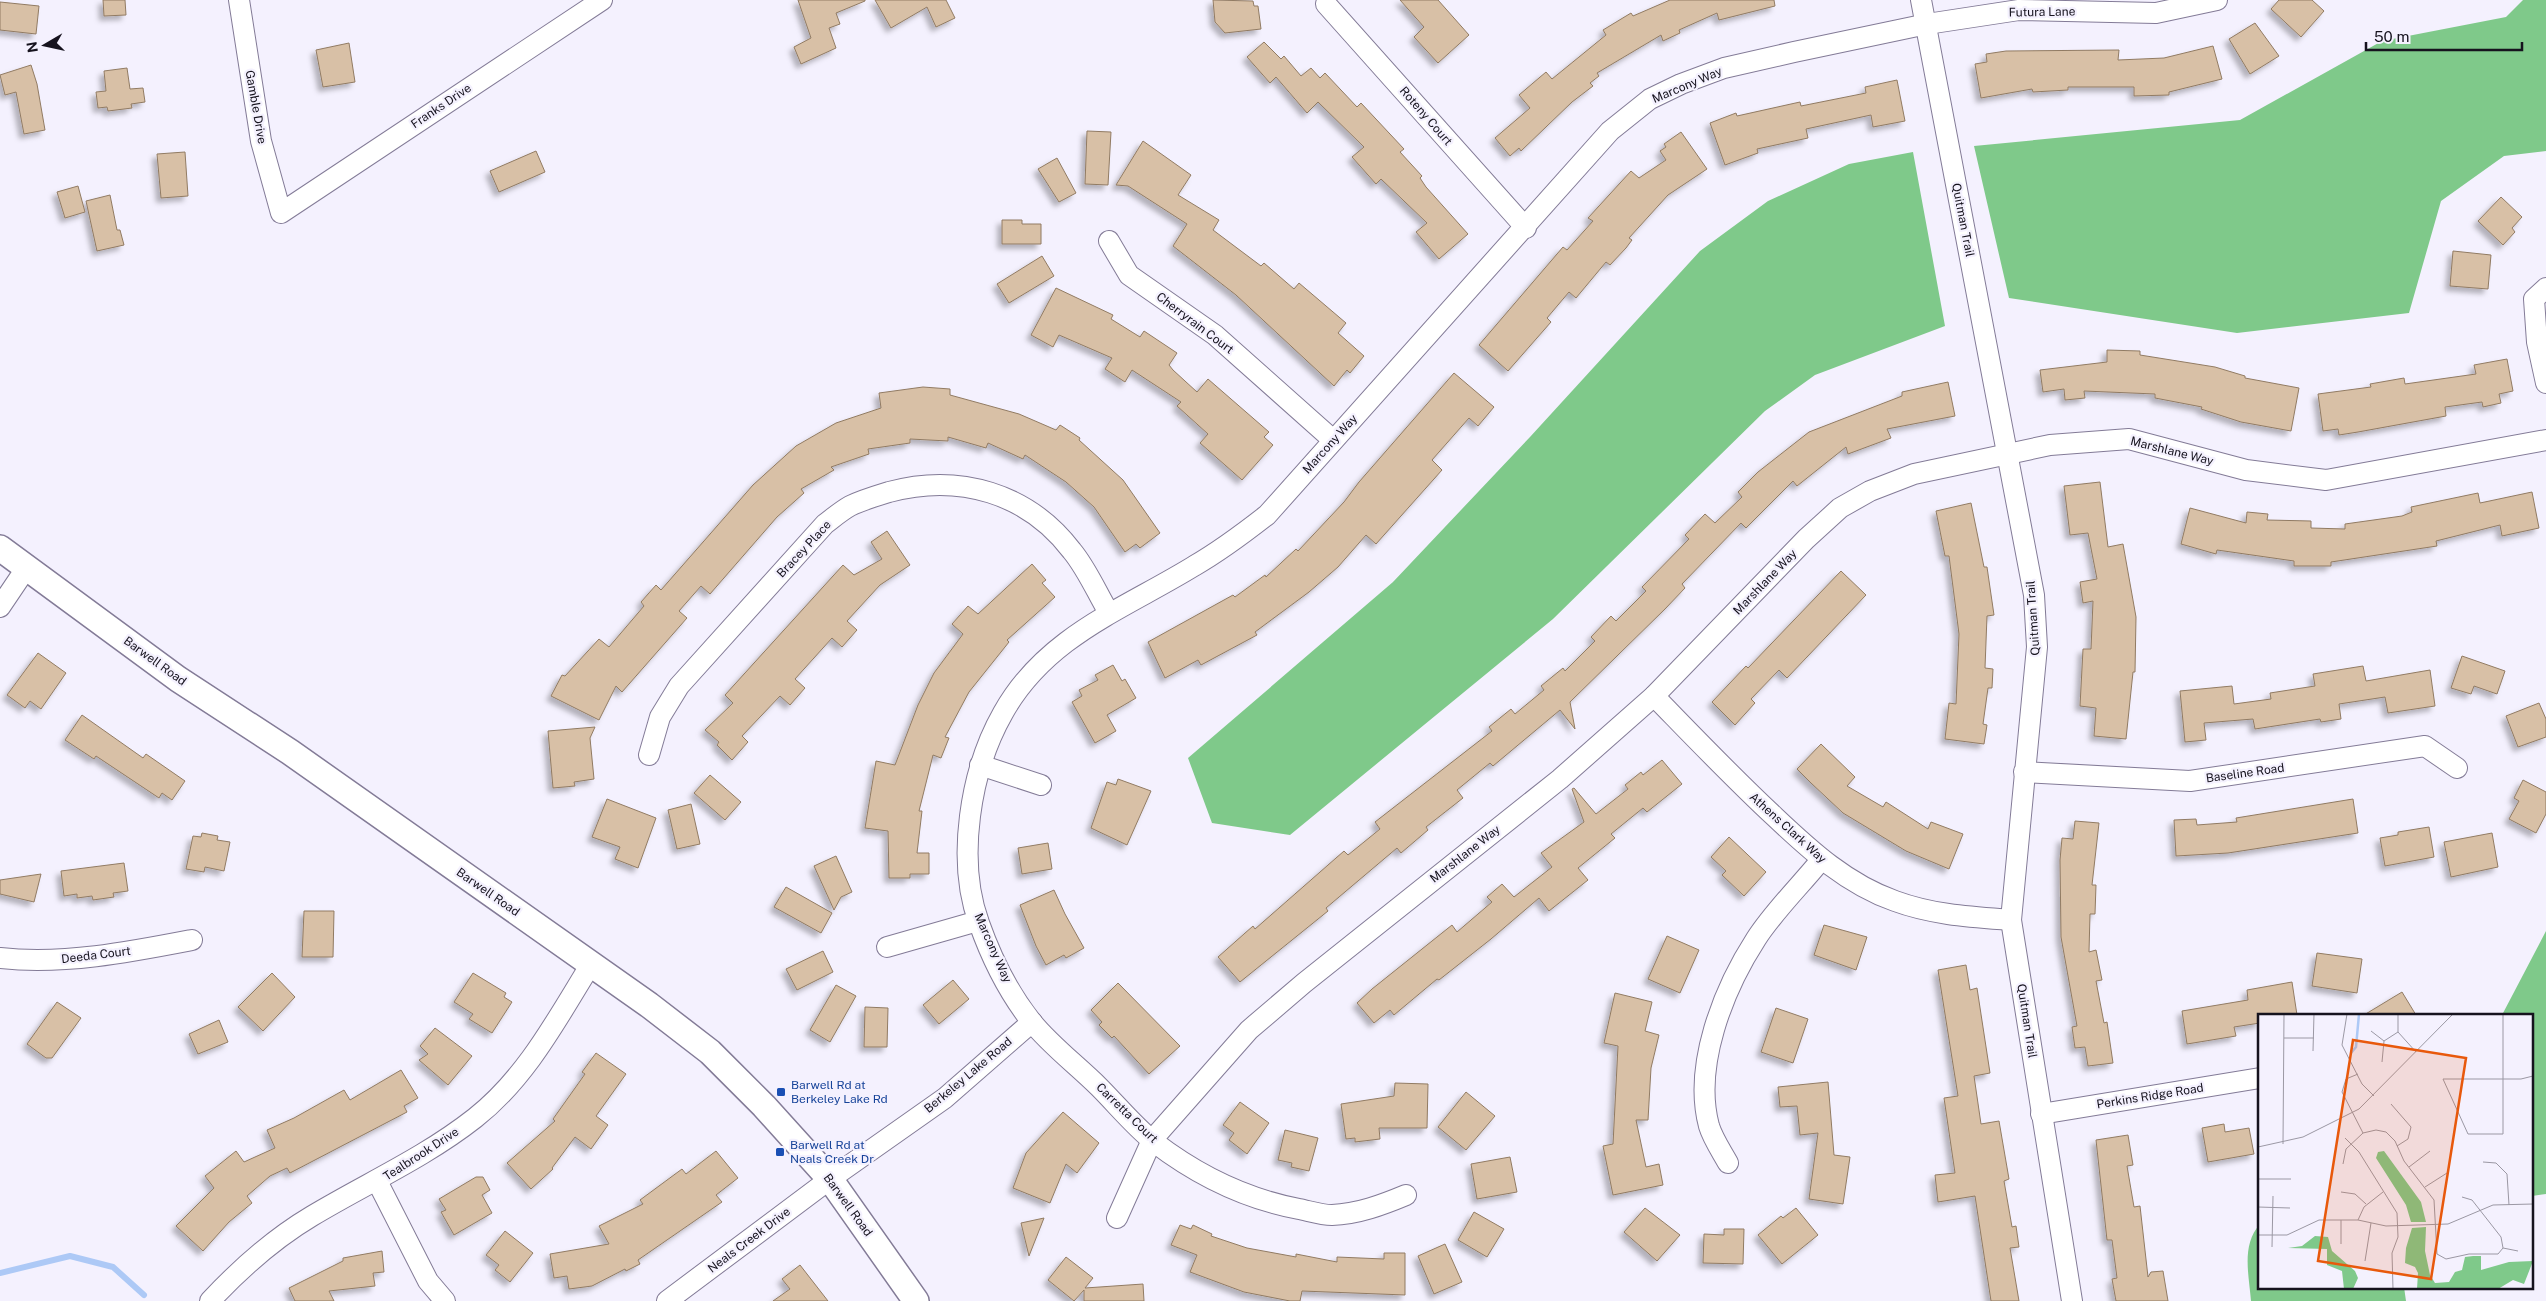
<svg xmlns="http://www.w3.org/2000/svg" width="2546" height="1301" viewBox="0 0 2546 1301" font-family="'Public Sans',sans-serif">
<defs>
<filter id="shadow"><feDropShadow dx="-4.5" dy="4.5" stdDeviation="2.5" flood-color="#0004"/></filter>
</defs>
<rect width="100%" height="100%" fill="#f4f1fe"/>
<g fill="#7fc98a">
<polygon points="2523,0 2546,0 2546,151 2504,156 2441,201 2409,313 2237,333 2009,298 1974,146 2240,120 2382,41 2506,17"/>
<polygon points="1913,152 1945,326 1815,375 1765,411 1553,619 1290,835 1212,823 1188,758 1393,582 1530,437 1700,251 1768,201 1849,164"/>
<polygon points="2546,931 2546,1194 2532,1196 2532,1015 2502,1015"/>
<path d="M2260,1224V1287H2404L2406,1301H2251C2249,1275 2241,1245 2260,1224Z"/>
</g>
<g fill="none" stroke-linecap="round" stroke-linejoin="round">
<polyline stroke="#adc9f6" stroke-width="6" points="0,1273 70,1256 113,1267 144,1295"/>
</g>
<g fill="#d8c0a6" stroke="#917b63" filter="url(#shadow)">
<polygon points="103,0 125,0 126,15 104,16"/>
<polygon points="798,0 865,0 865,1 836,13 840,24 829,28 836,48 801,64 794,47 811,38"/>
<polygon points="875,0 946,0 955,18 936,27 927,7 891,28"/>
<polygon points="1213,0 1253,1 1254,6 1258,6 1261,29 1225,33 1215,22"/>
<polygon points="1400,0 1438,0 1469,35 1438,63 1414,37 1424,27"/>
<polygon points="1670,0 1774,0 1775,6 1719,20 1717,13 1679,30 1680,33 1663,41 1661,35 1597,73 1599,76 1590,83 1593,86 1572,102 1521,151 1519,148 1510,156 1495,138 1530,108 1519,95 1546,72 1552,79 1606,35 1603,30 1631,13 1633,16"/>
<polygon points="2279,0 2312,0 2324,11 2301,37 2271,9"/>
<polygon points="0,2 39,6 36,34 0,30"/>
<polygon points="2255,23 2279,56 2250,74 2229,39"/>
<polygon points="1264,42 1281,59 1284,56 1301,76 1311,68 1320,78 1325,73 1357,107 1361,103 1404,149 1400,152 1422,176 1420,178 1426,187 1468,234 1439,259 1416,232 1427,223 1381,179 1376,184 1352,157 1364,147 1318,102 1307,113 1276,77 1270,83 1247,57"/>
<polygon points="349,43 355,82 323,87 316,50"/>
<polygon points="2213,46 2222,79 2169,92 2169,95 2134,96 2134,87 2068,87 2068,90 2033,92 2032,89 1981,98 1975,64 1987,62 1986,54 2006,51 2119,50 2118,60 2164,58"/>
<polygon points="31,65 37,84 45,130 24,134 16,92 5,95 0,75"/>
<polygon points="127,68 130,89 143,88 145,102 131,104 132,108 108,111 107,107 98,108 96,92 106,91 104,71"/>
<polygon points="1897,80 1905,121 1873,127 1871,115 1806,129 1808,138 1757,149 1758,153 1725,165 1710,123 1736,113 1737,116 1800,102 1801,106 1866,93 1865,87"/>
<polygon points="1087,131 1111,132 1108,185 1085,184"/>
<polygon points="1681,132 1707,169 1668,195 1629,238 1632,240 1626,248 1610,265 1606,262 1576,298 1569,292 1547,318 1551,322 1508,371 1479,345 1563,247 1567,250 1593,221 1588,218 1631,171 1639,178 1666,160 1660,151 1666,147 1664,144"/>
<polygon points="1143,141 1191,175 1178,195 1219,220 1213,230 1261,266 1264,263 1294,289 1299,283 1346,323 1338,333 1364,356 1350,373 1347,370 1334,386 1236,295 1173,246 1187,224 1128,186 1116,185"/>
<polygon points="536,151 545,172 499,192 490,171"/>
<polygon points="185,152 188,196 161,198 157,154"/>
<polygon points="1057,158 1076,193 1059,202 1038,169"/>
<polygon points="78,186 85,212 65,218 57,192"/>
<polygon points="110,195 117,230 120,230 124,245 97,251 86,201"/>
<polygon points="2501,197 2522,217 2512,228 2515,232 2503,245 2478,221"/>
<polygon points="1002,220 1022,220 1022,224 1041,224 1041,244 1002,244"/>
<polygon points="2453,251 2491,255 2488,289 2450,286"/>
<polygon points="1042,256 1054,276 1009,303 997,284"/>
<polygon points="1056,288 1113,315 1111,319 1140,337 1144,331 1177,353 1169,365 1173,370 1197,392 1208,379 1269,432 1264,437 1273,445 1242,480 1200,443 1208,434 1177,406 1181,402 1132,370 1125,382 1105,369 1112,358 1059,335 1053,347 1031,335"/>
<polygon points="2107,350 2140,351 2140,355 2215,367 2245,376 2245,378 2299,388 2291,431 2241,422 2201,409 2202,407 2155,398 2155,394 2084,391 2085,398 2065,400 2064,389 2043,392 2040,370 2107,362"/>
<polygon points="2507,359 2513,391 2499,394 2501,403 2483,407 2482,402 2445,407 2446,416 2358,432 2339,435 2338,429 2323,431 2318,394 2371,387 2370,384 2404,378 2405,384 2476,374 2474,365"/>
<polygon points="1454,373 1494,407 1478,426 1469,418 1432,460 1442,470 1376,544 1366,535 1338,567 1309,592 1255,632 1257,635 1201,665 1198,660 1165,678 1148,642 1233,595 1235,597 1265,575 1266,577 1296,549 1298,551 1344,502 1359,482"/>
<polygon points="1948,382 1955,416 1887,429 1891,438 1848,454 1846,447 1797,486 1793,481 1746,528 1741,523 1682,584 1685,588 1665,609 1570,702 1575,729 1560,710 1493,766 1490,763 1457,790 1463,798 1426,827 1428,830 1401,853 1397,848 1326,908 1328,911 1240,982 1218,957 1253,926 1255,929 1344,851 1348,855 1380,829 1375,822 1492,731 1489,727 1511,709 1515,714 1544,690 1541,686 1563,668 1565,671 1595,641 1591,637 1611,616 1616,621 1646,591 1642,587 1689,539 1685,535 1705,514 1715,523 1742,497 1738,492 1758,472 1809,432 1902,396 1902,392"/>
<polygon points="923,387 950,389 950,395 1019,414 1056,430 1060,425 1080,438 1079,440 1123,480 1160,533 1140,548 1136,544 1125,552 1094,507 1066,482 1025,455 1023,459 988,443 986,448 948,437 948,441 910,439 910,443 868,449 869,454 831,467 834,470 801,489 804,493 777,517 710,594 701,586 679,611 687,618 622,692 616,686 599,720 551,696 562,675 565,676 599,639 609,647 644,606 641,602 656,585 661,590 753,485 796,446 836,423 881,408 879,393"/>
<polygon points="2100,482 2108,547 2123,544 2136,617 2135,672 2133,672 2126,739 2094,736 2096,708 2080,706 2083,649 2091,649 2093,601 2083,603 2080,582 2097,579 2088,533 2070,535 2064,486"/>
<polygon points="2532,492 2539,528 2502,536 2500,525 2436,541 2437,546 2331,562 2331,566 2294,566 2294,561 2217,550 2216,554 2181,544 2190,508 2246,523 2247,512 2268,514 2267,520 2311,521 2311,528 2345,529 2345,524 2402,516 2412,512 2411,507 2478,493 2480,503"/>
<polygon points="1971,503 1984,567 1987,567 1994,615 1987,616 1985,668 1993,669 1992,688 1988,688 1983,724 1987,725 1984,744 1945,739 1949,703 1956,704 1959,634 1949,556 1945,556 1936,511"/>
<polygon points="887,531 910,565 880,585 847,621 857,630 842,647 832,638 795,679 805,688 790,705 780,696 742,736 748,742 732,760 717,745 719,742 705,730 733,703 725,695 843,565 854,575 882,559 871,542"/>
<polygon points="1032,564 1046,580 1042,583 1055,597 1007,640 1009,642 969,692 945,737 949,738 941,758 933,755 919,811 922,811 917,853 929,853 929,874 910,874 910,878 889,878 888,831 865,828 876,761 895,765 918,705 934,673 963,634 952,624 968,606 978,614"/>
<polygon points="1841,571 1866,595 1787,678 1779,670 1751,699 1755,703 1735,725 1712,702 1746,666 1748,668"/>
<polygon points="38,653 66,673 41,709 30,701 25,708 7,695"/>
<polygon points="2462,656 2505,671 2497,694 2474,686 2471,694 2451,688"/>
<polygon points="1113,665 1122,681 1125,679 1136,698 1107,715 1116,731 1095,743 1072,702 1082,696 1079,690 1098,680 1095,675"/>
<polygon points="2363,666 2366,681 2430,670 2435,706 2388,713 2385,697 2339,704 2341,719 2321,722 2320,719 2255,729 2253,719 2204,723 2206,740 2185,742 2180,691 2232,686 2234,704 2271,699 2270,693 2315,686 2313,674"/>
<polygon points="2539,703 2546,719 2546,737 2518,747 2506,716"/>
<polygon points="82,715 143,758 146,754 185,781 172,800 162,793 159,798 96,756 94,759 65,740"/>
<polygon points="595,727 590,738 594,779 574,782 575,786 553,788 548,731"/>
<polygon points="1821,744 1855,777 1847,786 1883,807 1886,802 1928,829 1931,822 1963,834 1949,869 1906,851 1843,813 1811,783 1797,769"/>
<polygon points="1662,760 1682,784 1647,812 1643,808 1611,834 1615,838 1578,868 1588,880 1549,911 1539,898 1491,939 1439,980 1437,979 1394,1015 1390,1010 1374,1023 1357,1003 1372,989 1452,925 1457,932 1492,902 1487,897 1502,884 1514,897 1552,867 1541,853 1584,822 1572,789 1574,788 1596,814 1628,789 1625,785 1641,772 1643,775"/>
<polygon points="710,775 741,802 725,820 694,793"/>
<polygon points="1118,779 1151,791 1127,845 1091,828 1107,782 1116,785"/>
<polygon points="2523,780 2546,792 2546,814 2536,833 2509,819 2519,801 2514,798"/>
<polygon points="607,799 656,818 638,868 615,859 620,847 592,837"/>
<polygon points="2353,799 2358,833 2228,853 2176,856 2174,820 2196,819 2197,825 2237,822 2236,818"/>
<polygon points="691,804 700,844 677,849 668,810"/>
<polygon points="2075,821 2099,823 2092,885 2096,885 2095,914 2090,914 2089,952 2096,950 2102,980 2096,981 2104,1023 2107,1022 2113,1063 2088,1066 2085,1047 2075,1048 2072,1027 2077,1026 2061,937 2060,860 2062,838 2073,839"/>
<polygon points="2429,827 2434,857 2385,866 2380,838 2398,835 2398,832"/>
<polygon points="202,833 218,836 217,840 230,842 224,871 205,867 204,872 186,869 193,836 201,837"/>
<polygon points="2492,833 2498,867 2451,877 2444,842"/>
<polygon points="1729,837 1766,872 1744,896 1722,875 1726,871 1711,857"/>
<polygon points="1048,843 1052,869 1022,874 1018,848"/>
<polygon points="836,856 852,892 841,897 834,910 814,866"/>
<polygon points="124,863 128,891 113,893 114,897 93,900 92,896 77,898 77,894 64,896 61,871"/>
<polygon points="41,874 34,902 0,894 0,880"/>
<polygon points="786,887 832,913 821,933 774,907"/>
<polygon points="1054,890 1065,914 1084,948 1066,958 1064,955 1046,965 1036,946 1020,905"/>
<polygon points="304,911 334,911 333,957 302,957"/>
<polygon points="1824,925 1867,937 1856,970 1814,955"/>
<polygon points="1667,936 1699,950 1680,993 1648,979"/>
<polygon points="823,951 833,972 797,990 786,969"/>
<polygon points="2317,953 2362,959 2357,993 2312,986"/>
<polygon points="1966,965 1970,990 1977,988 1990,1073 1974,1076 1981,1124 1999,1121 2009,1179 2004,1181 2012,1227 2016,1226 2019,1247 2010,1248 2019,1301 1991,1301 1975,1196 1938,1202 1935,1175 1955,1173 1944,1098 1958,1096 1938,970"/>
<polygon points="272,973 295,997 263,1031 238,1007"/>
<polygon points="473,973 506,993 504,997 512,1002 492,1033 469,1019 473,1014 454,1002"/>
<polygon points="953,980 969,999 939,1024 923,1005"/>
<polygon points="2292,982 2297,1015 2260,1015 2260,1023 2234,1027 2236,1036 2187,1044 2182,1011 2248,1000 2247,990"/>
<polygon points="1118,983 1180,1046 1149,1074 1114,1036 1112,1038 1099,1025 1102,1022 1091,1010"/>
<polygon points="836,985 856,996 830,1042 810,1030"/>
<polygon points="2402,992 2416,1015 2364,1015"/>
<polygon points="1615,993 1652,1002 1645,1031 1659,1035 1651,1068 1648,1120 1636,1120 1646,1167 1659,1164 1663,1185 1613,1195 1603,1146 1613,1144 1618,1046 1604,1043"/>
<polygon points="57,1002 81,1018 52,1058 46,1058 27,1044"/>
<polygon points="865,1007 888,1008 887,1047 864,1047"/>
<polygon points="1776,1008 1808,1019 1793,1063 1761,1052"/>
<polygon points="219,1020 228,1042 198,1054 189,1034"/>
<polygon points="435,1028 472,1056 448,1085 419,1060 428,1054 420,1046"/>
<polygon points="596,1053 626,1074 596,1116 608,1125 591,1149 575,1137 552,1168 553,1169 531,1189 507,1163 555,1121 553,1119 585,1074 582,1072"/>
<polygon points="401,1070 418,1098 404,1106 407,1112 290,1173 287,1168 270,1176 247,1196 252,1203 229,1222 203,1251 176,1226 214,1188 205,1176 236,1151 244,1162 275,1148 267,1130 294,1118 344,1090 350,1100"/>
<polygon points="1828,1082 1834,1155 1850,1157 1843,1204 1809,1199 1818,1133 1800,1135 1797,1106 1780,1107 1778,1087"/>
<polygon points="1395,1083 1428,1084 1427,1128 1379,1128 1380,1139 1355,1142 1355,1138 1346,1139 1341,1104 1394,1096"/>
<polygon points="1466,1092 1495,1116 1466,1150 1438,1127"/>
<polygon points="1240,1102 1269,1123 1247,1154 1229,1140 1234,1133 1223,1125"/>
<polygon points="1063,1112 1099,1143 1077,1173 1066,1164 1050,1203 1013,1188 1026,1153"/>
<polygon points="2224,1124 2225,1132 2249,1128 2254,1154 2208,1162 2202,1128"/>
<polygon points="1285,1130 1318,1138 1309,1171 1291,1167 1292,1163 1278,1160"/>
<polygon points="2128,1135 2133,1165 2127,1166 2134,1207 2140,1206 2148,1277 2151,1272 2163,1271 2168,1301 2116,1301 2112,1279 2117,1278 2112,1240 2107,1240 2096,1140"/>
<polygon points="716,1151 738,1178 716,1195 722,1202 638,1260 640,1264 626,1271 625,1269 592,1286 569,1289 567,1276 554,1278 550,1254 609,1244 599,1226 643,1204 640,1200 682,1169 686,1174"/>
<polygon points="1510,1157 1517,1192 1477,1199 1471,1164"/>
<polygon points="476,1177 483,1177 490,1190 482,1195 492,1213 454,1235 441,1212 446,1210 439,1199"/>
<polygon points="1645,1208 1680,1235 1657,1261 1624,1232"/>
<polygon points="1796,1208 1818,1235 1782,1264 1758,1235 1781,1216 1783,1218"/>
<polygon points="1474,1212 1504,1229 1487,1257 1458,1240"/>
<polygon points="1044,1218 1029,1256 1021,1223"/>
<polygon points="1180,1225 1191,1229 1193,1225 1212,1234 1211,1236 1247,1248 1296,1257 1296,1254 1337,1262 1337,1257 1384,1259 1384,1253 1405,1253 1405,1295 1302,1291 1300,1301 1290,1301 1244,1292 1190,1272 1197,1255 1171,1245"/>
<polygon points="1724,1229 1744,1229 1743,1264 1703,1263 1704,1234 1724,1235"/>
<polygon points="505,1231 533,1253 510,1282 495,1270 499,1265 486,1255"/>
<polygon points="1445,1244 1462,1282 1434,1294 1418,1256"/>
<polygon points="382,1251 384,1272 373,1273 375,1286 329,1291 334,1301 295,1301 289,1288 343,1261 343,1258"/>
<polygon points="1066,1257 1093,1278 1085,1288 1143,1284 1144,1301 1084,1301 1084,1290 1074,1301 1048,1280"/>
<polygon points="800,1265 828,1301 773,1301 790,1289 782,1279"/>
</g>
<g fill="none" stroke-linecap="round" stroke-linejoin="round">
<g stroke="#837b97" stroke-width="22">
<g id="minor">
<polyline points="239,0 261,141 281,213 602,0"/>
<polyline points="1921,0 2034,595 2037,647 2011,920 2072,1301"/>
<polyline points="1326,4 1526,228"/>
<polyline points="1109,241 1129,275 1215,335 1333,440"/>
<polyline points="2546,288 2534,299 2537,342 2546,383"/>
<polyline points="0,607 27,567"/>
<path d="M1654,696C1694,737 1733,778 1775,817C1811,851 1847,884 1895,901C1933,915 1972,917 2011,920"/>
<path d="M649,755L660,717L679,686L825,524C833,518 841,511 850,506C862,500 876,496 889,492C959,473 1028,493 1072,551C1087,569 1097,593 1109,613"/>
<polyline points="980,765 1041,785"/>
<polyline points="2024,772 2190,781 2425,746 2457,768"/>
<polyline points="887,947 978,921"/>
<path d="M0,958C64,965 130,952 192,940"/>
<polyline points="2041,1114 2260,1078"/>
<path d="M1728,1163C1722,1152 1713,1139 1709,1126C1693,1066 1723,990 1756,939C1774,911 1800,886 1821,860"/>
<polyline points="377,1181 428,1281 445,1301"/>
<path d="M1406,1195C1382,1205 1358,1214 1332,1215C1321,1215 1309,1211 1299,1209C1246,1199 1197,1175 1154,1142C1134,1126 1117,1105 1099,1087C1077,1065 1050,1045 1031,1021C1009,993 991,957 979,923C956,860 970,771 1003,713C1046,636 1124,609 1194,566C1220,551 1244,533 1267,515L1610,131L1650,99L1681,84L1724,68L1794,52L1927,24L2019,10L2156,13L2217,0"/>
<polyline points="1117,1218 1152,1140 1249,1030 1304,983 1560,779 1654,696 1806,539 1840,508 1870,491 1914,474 2050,445 2129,439 2246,470 2326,480 2546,440"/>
<path d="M210,1301C239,1270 275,1238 312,1216C367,1183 424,1158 475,1118C526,1078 557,1019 591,964"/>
<polyline points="667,1301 830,1179 945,1098 1032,1022"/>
</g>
</g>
<g stroke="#837b97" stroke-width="28">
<polyline id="tertiary" points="0,548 178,679 290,752 649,1005 710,1052 764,1106 830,1179 916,1301"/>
</g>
<use href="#minor" stroke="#fff" stroke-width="20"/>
<use href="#tertiary" stroke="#fff" stroke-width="25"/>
</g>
<g fill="#1a4fb4" stroke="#f4f1fe" stroke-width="2">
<rect x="776" y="1087" width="10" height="10" rx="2.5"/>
<rect x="775" y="1147" width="10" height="10" rx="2.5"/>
</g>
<g text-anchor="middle" stroke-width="4.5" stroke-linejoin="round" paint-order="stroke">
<g font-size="12" fill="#16131e" stroke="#f4f1fe">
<text transform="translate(2042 12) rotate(-1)" y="4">Futura Lane</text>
<text transform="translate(1687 85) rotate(-23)" y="4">Marcony Way</text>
<text transform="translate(441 106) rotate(-34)" y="4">Franks Drive</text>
<text transform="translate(256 107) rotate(80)" y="4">Gamble Drive</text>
<text transform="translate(1426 116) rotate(49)" y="4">Roteny Court</text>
<text transform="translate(1963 220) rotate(79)" y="4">Quitman Trail</text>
<text transform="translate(1195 323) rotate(37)" y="4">Cherryrain Court</text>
<text transform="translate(1330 444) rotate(-48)" y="4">Marcony Way</text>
<text transform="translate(2172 451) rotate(14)" y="4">Marshlane Way</text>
<text transform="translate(804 549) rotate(-47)" y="4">Bracey Place</text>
<text transform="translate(1765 582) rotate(-46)" y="4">Marshlane Way</text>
<text transform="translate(2033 618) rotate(-94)" y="4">Quitman Trail</text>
<text transform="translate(155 661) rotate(36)" y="4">Barwell Road</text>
<text transform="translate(2245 773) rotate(-8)" y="4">Baseline Road</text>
<text transform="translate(1788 828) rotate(42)" y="4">Athens Clark Way</text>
<text transform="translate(1465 854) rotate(-38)" y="4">Marshlane Way</text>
<text transform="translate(488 892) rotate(35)" y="4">Barwell Road</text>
<text transform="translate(993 948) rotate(66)" y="4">Marcony Way</text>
<text transform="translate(96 955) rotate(-7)" y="4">Deeda Court</text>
<text transform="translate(2027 1021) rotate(81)" y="4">Quitman Trail</text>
<text transform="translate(968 1075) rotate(-40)" y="4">Berkeley Lake Road</text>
<text transform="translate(2150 1096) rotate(-9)" y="4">Perkins Ridge Road</text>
<text transform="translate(1127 1113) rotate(44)" y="4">Carretta Court</text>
<text transform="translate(421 1154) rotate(-33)" y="4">Tealbrook Drive</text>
<text transform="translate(848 1205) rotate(54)" y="4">Barwell Road</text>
<text transform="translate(749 1240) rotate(-37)" y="4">Neals Creek Drive</text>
</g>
<g font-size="12" fill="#164399" stroke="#f4f1fe" text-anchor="start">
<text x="791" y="1089">Barwell Rd at<tspan x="791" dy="14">Berkeley Lake Rd</tspan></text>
<text x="790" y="1149">Barwell Rd at<tspan x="790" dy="14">Neals Creek Dr</tspan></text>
</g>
</g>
<g transform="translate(2258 1014)">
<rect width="275" height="275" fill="#f4f1fe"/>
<path d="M126,137L163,188L168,208H153L148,191L118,144L120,138ZM168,213L167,237L172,261L177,269L191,268L197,258L204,256L207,243L215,242H223V256L251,248L275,247L266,270L255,266L240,275H159L160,259L157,253L147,249L148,234L154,214ZM57,222L70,223L74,237L97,257L100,264L95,275H86L84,257L69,251V235L30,234L44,232Z" fill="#7fc98a"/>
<path fill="none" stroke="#adc9f6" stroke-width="2.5" d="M93,39L98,33L101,0"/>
<path fill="none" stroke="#9b98a4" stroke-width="1" d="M89,0L84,31L104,70L116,82M140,0V18L158,38M245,0V120H210L185,65H263L275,62M113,17L126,27M26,24H56M55,37L56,0M124,48L126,27L140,18M100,60L88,65L84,78L105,119M133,90L153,113L150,125L139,132M87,124L101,138L139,199L140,223L134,239L135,275M25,130L26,0M0,133L45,123L101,95L195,0M225,148L238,149L249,160L251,191M85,150L88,135L105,119L118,116L128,118L137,127L146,147L176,186L179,240L188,245L211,240H240L245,234L243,223L214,186L204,183M151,153L172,137M0,165H33M167,173L189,159M83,178L97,180L108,190M0,193L32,194M83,206V230M100,206L106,193L125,178M0,221H29L61,206H100L128,212L190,210L235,191L275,190M14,233L15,182M245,234L260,237M107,247L113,209"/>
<path fill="#e8590c" fill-opacity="0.15" stroke="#e8590c" stroke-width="2.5" d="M95,26L208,44L173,265L60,247Z"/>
<rect width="275" height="275" fill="none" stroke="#16131e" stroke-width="2.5"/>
</g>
<g transform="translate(45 45) rotate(261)" stroke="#f4f1fe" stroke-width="4" paint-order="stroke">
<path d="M0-4L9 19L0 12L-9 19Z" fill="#16131e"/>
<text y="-8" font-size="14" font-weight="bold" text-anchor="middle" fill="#16131e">N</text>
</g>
<path d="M2366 42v8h156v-8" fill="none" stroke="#16131e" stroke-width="2.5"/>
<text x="2374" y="42" font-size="15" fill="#16131e" stroke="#f4f1fe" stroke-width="4" paint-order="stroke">50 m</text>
</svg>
